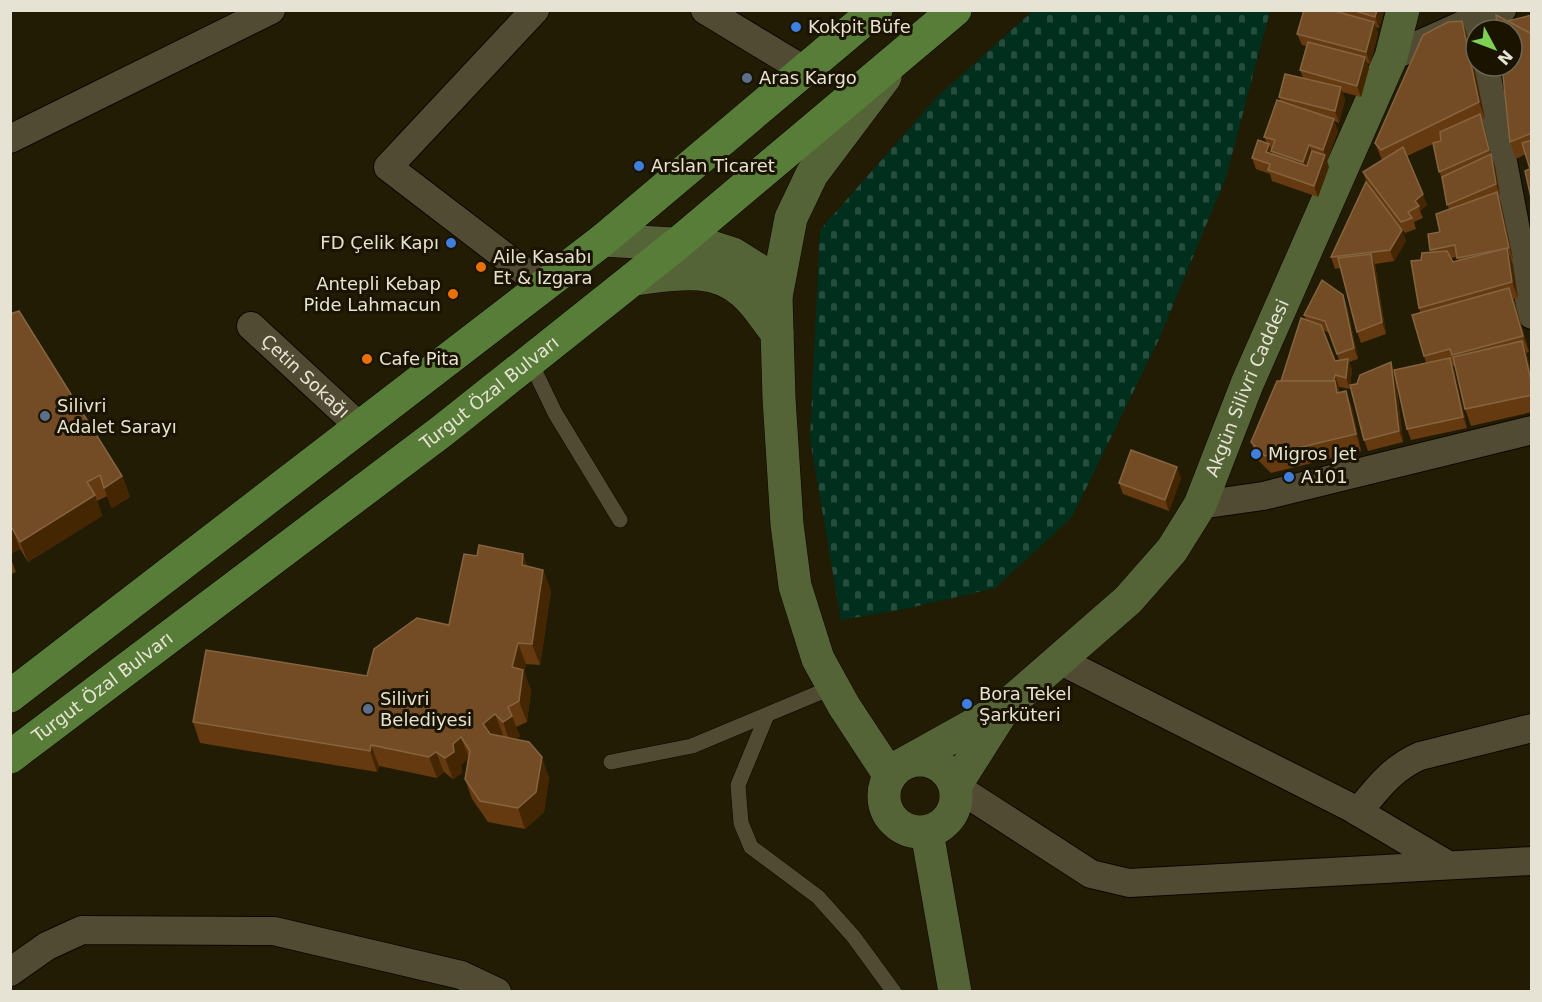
<svg xmlns="http://www.w3.org/2000/svg" width="1542" height="1002" viewBox="0 0 1542 1002" font-family="'DejaVu Sans',sans-serif">
<defs>
<pattern id="cemetery-stones" width="16" height="16" patternUnits="userSpaceOnUse" patternTransform="scale(1.5)"><rect width="16" height="16" fill="#002f1d"/><path d="M2 7V4a2 2 0 0 1 4 0v3zM10 15v-3a2 2 0 0 1 4 0v3z" fill="#254d3d"/></pattern>
</defs>
<rect width="100%" height="100%" fill="#221c04"/>
<polygon fill="url(#cemetery-stones)" points="1034,10 1270,11 1226,177 1159,339 1072,517 995,588 905,609 841,620 810,439 820,230 937,97"/>
<g fill="none" stroke-linecap="round" stroke-linejoin="round">
<g stroke="#0c0600" stroke-width="16">
<g id="service">
<polyline points="530,361 555,413 620,520"/>
<polyline points="767,715 738,785 741,823 751,847 818,897 853,936 894,992"/>
<polyline points="611,762 692,746 833,687"/>
</g>
</g>
<g stroke="#0c0600" stroke-width="30">
<g id="minor">
<polyline points="535,10 388,167 542,285"/>
<polyline points="705,10 804,70"/>
<polyline points="1391,57 1476,19 1502,10"/>
<polyline points="1485,66 1532,315"/>
<polyline points="10,139 271,10"/>
<path id="s1" d="M251,326L359,426"/>
<polyline points="1200,505 1263,496 1532,430"/>
<polyline points="1059,660 1350,807 1448,865"/>
<polyline points="955,786 1091,874 1129,883 1532,861"/>
<path d="M1358,812C1377,789 1392,768 1420,756L1532,728"/>
<polyline points="10,972 47,946 82,930 274,931 461,975 497,992"/>
</g>
</g>
<g stroke="#0c0600" stroke-width="34">
<g id="secondary">
<polyline points="603,240 708,246 733,254 757,269 776,297 779,398 787,524 795,586 818,659 844,706 890,776"/>
<path d="M633,279C670,275 714,264 744,293C757,304 766,320 777,333"/>
<polyline points="776,297 791,218 812,174 885,77"/>
<circle cx="920" cy="796" r="36"/>
<path id="s2" d="M909,761L1004,708L1128,600L1172,550L1200,505L1247,384L1391,57L1403,10"/>
<polyline points="955,786 1002,712"/>
<polyline points="927,832 955,992"/>
</g>
</g>
<g stroke="#0c0600" stroke-width="34">
<g id="primary">
<polyline points="10,696 603,240 876,10"/>
<path id="s3" d="M10,757L442,431L677,244L955,10"/>
</g>
</g>
<use href="#service" stroke="#524b33" stroke-width="15"/>
<use href="#minor" stroke="#524b33" stroke-width="28"/>
<use href="#secondary" stroke="#546436" stroke-width="33"/>
<use href="#primary" stroke="#577d38" stroke-width="33"/>
</g>
<g fill="#653a10" fill-rule="evenodd">
<polygon points="1304,10 1384,10 1379,28 1376,27 1378,33 1370,64 1367,63 1369,68 1361,97 1342,92 1345,99 1339,123 1334,121 1338,131 1327,161 1329,167 1318,197 1272,181 1270,174 1256,169 1252,158 1267,143 1264,137 1280,101 1279,97 1303,78 1300,70 1306,46 1302,45 1297,34"/>
<polygon points="1532,15 1532,202 1530,169 1526,154 1516,159 1510,142 1508,21"/>
<path d="M1462,21L1468,37L1485,119L1482,120L1491,155L1495,166L1500,195L1498,196L1501,203L1513,259H1511L1513,264L1518,298L1514,299L1529,352L1526,353L1532,374V412L1471,426L1465,409L1455,366H1453L1467,428L1411,440L1407,429L1396,381L1403,442L1368,451L1364,440L1350,386V389L1339,387V393L1352,407L1361,451L1271,473L1257,459L1251,442L1281,381L1306,320L1304,315L1347,306L1358,359L1349,362L1352,370L1350,385L1394,370L1426,363L1424,356L1420,312L1419,308L1421,260L1431,252L1430,250L1440,232L1449,210L1433,144L1407,156L1427,205L1420,211L1423,218L1414,222L1416,229L1405,233L1367,183L1363,172L1382,160L1375,143ZM1457,257L1458,260L1453,262L1451,258ZM1323,330L1329,333L1339,360L1335,361Z"/>
<polygon points="1402,230 1406,241 1394,261 1375,264 1386,334 1361,343 1357,332 1340,268 1335,269 1331,257"/>
<polygon points="10,314 122,476 130,497 112,508 107,496 97,501 102,516 28,562 20,549 10,554"/>
<polygon points="1181,478 1169,511 1123,494 1119,483"/>
<polygon points="10,556 16,572 10,575"/>
<polygon points="528,566 543,570 551,591 540,665 526,664 524,672 531,691 527,722 516,727 520,736 516,739 549,777 544,812 525,829 488,822 472,799 465,779 468,758 461,765 462,773 453,779 444,772 437,778 379,766 377,772 200,743 193,722 367,676 449,625"/>
</g>
<g fill="#442602">
<polygon points="1377,10 1384,10 1379,28 1375,17"/>
<polygon points="1462,21 1468,37 1485,119 1479,102"/>
<polygon points="1374,22 1378,33 1370,64 1366,52"/>
<polygon points="1365,57 1369,68 1361,97 1357,86"/>
<polygon points="1341,87 1345,99 1339,123 1335,111"/>
<polygon points="1480,114 1484,125 1491,155 1495,166 1500,195 1496,184 1492,158 1489,150"/>
<polygon points="1334,119 1338,131 1327,161 1323,150"/>
<polygon points="1269,144 1272,152 1273,156 1266,152"/>
<polygon points="1309,145 1313,156 1307,173 1303,162"/>
<polygon points="1325,155 1329,167 1318,197 1314,186"/>
<polygon points="1497,192 1501,203 1513,259 1509,248"/>
<polygon points="1423,194 1427,205 1420,211 1419,206 1415,201"/>
<polygon points="1402,230 1406,241 1394,261 1390,250"/>
<polygon points="1507,248 1513,264 1518,298 1512,282"/>
<polygon points="1371,254 1375,265 1386,334 1382,322"/>
<polygon points="1509,288 1515,304 1529,352 1523,336"/>
<polygon points="1343,295 1347,306 1358,359 1354,348"/>
<polygon points="1522,341 1528,358 1532,374 1532,385"/>
<polygon points="1450,358 1454,369 1467,428 1463,417"/>
<polygon points="1348,359 1352,370 1350,389 1346,378"/>
<polygon points="1391,362 1395,374 1403,442 1399,431"/>
<polygon points="1335,375 1339,387 1338,391 1343,409 1334,382"/>
<polygon points="1346,391 1352,407 1361,451 1356,434"/>
<polygon points="1177,467 1181,478 1169,511 1165,500"/>
<polygon points="122,476 130,497 112,508 104,488"/>
<polygon points="95,495 102,516 28,562 20,542"/>
<polygon points="12,528 20,549 10,554 10,529"/>
<polygon points="523,554 531,575 522,565"/>
<polygon points="543,570 551,591 540,665 532,644"/>
<polygon points="518,643 526,664 524,672 531,691 527,722 519,701 512,667"/>
<polygon points="495,714 503,735 490,745 483,724"/>
<polygon points="512,716 520,736 510,743 503,722"/>
<polygon points="461,737 469,758 461,765 462,773 453,779 445,758 453,744"/>
<polygon points="371,745 379,766 377,772 370,751"/>
<polygon points="436,752 444,772 437,778 429,757"/>
<polygon points="542,757 549,777 544,812 525,829 518,808"/>
</g>
<g fill="#734c25" stroke="#856440" stroke-width="1.5">
<polygon points="1304,10 1331,10 1374,22 1366,52 1297,34"/>
<polygon points="1352,10 1377,10 1375,17"/>
<polygon points="1496,15 1532,34 1532,133 1510,142 1502,66 1512,66 1512,30 1498,30"/>
<polygon points="1532,15 1532,34 1508,21"/>
<polygon points="1462,21 1479,102 1381,150 1375,143 1423,35 1448,22"/>
<polygon points="1308,42 1365,57 1357,86 1300,70"/>
<polygon points="1285,74 1341,87 1335,111 1279,97"/>
<polygon points="1277,100 1334,119 1323,150 1309,145 1303,162 1271,151 1275,140 1264,137"/>
<polygon points="1480,114 1489,150 1439,172 1433,143 1441,141 1440,132"/>
<polygon points="1258,140 1269,144 1266,152 1307,166 1312,151 1325,155 1314,186 1268,170 1270,164 1252,158"/>
<polygon points="1532,140 1532,168 1530,169 1522,143"/>
<polygon points="1403,147 1423,194 1415,201 1419,206 1408,212 1412,218 1401,222 1363,172"/>
<polygon points="1491,154 1496,184 1447,205 1442,177"/>
<polygon points="1532,168 1532,202 1525,171"/>
<polygon points="1366,182 1402,230 1390,250 1331,257"/>
<polygon points="1497,192 1509,248 1457,258 1455,245 1430,250 1428,234 1440,232 1436,214"/>
<polygon points="1507,248 1512,282 1419,308 1411,261 1421,260 1422,253 1447,251 1453,262"/>
<polygon points="1371,254 1382,322 1357,332 1338,258"/>
<polygon points="1322,280 1343,295 1354,348 1337,354 1325,321 1304,315"/>
<polygon points="1509,288 1523,336 1452,355 1450,349 1424,356 1412,315"/>
<polygon points="19,311 122,476 104,488 100,475 87,482 95,495 20,542 12,528 10,529 10,314"/>
<polygon points="1301,318 1321,325 1335,361 1348,359 1346,378 1335,375 1334,381 1281,381"/>
<polygon points="1522,341 1532,385 1532,395 1465,409 1453,357"/>
<polygon points="1450,358 1463,417 1407,429 1394,370"/>
<polygon points="1391,362 1399,431 1364,440 1350,385 1357,384 1360,375"/>
<polygon points="1277,381 1335,381 1337,393 1346,391 1356,434 1265,456 1251,442"/>
<polygon points="1131,450 1177,467 1165,500 1119,483"/>
<polygon points="479,545 523,554 522,565 543,570 532,644 518,643 512,667 523,670 519,701 508,707 512,716 503,722 495,714 483,724 490,734 529,742 542,757 536,792 518,808 480,801 465,779 470,751 461,737 453,744 454,752 445,758 436,752 429,757 371,745 370,751 193,722 206,650 367,676 374,649 417,618 449,625 464,554 477,556"/>
</g>
<g fill="#3f7fe0" stroke="#191300" stroke-width="2">
<circle cx="796" cy="27" r="6"/>
<circle cx="639" cy="166" r="6"/>
<circle cx="451" cy="243" r="6"/>
<circle cx="1256" cy="454" r="6"/>
<circle cx="1289" cy="477" r="6"/>
<circle cx="967" cy="704" r="6"/>
</g>
<g fill="#5c6f8a" stroke="#191300" stroke-width="2">
<circle cx="747" cy="78" r="6"/>
<circle cx="45" cy="416" r="6"/>
<circle cx="368" cy="709" r="6"/>
</g>
<g fill="#e8710a" stroke="#191300" stroke-width="2">
<circle cx="481" cy="267" r="6"/>
<circle cx="453" cy="294" r="6"/>
<circle cx="367" cy="359" r="6"/>
</g>
<g text-anchor="middle" stroke-width="6" stroke-linejoin="round" paint-order="stroke">
<g font-size="18" fill="#e7e3d4" stroke="#191300" text-anchor="start">
<text x="808" y="33">Kokpit Büfe</text>
<text x="759" y="84">Aras Kargo</text>
<text x="651" y="172">Arslan Ticaret</text>
<text x="439" y="249" text-anchor="end">FD Çelik Kapı</text>
<text x="493" y="263">Aile Kasabı<tspan x="493" dy="21">Et &amp; Izgara</tspan></text>
<text x="441" y="290" text-anchor="end">Antepli Kebap<tspan x="441" dy="21">Pide Lahmacun</tspan></text>
<text x="379" y="365">Cafe Pita</text>
<text x="57" y="412">Silivri<tspan x="57" dy="21">Adalet Sarayı</tspan></text>
<text x="1268" y="460">Migros Jet</text>
<text x="1301" y="483">A101</text>
<text x="979" y="700">Bora Tekel<tspan x="979" dy="21">Şarküteri</tspan></text>
<text x="380" y="705">Silivri<tspan x="380" dy="21">Belediyesi</tspan></text>
</g>
<g font-size="18" fill="#e7e3d4" stroke="#191300">
<text dy="6" stroke="none"><textPath href="#s1" startOffset="74">Çetin Sokağı</textPath></text>
<text dy="6" stroke="none"><textPath href="#s2" startOffset="519">Akgün Silivri Caddesi</textPath></text>
<text dy="6" stroke="none"><textPath href="#s3" startOffset="602">Turgut Özal Bulvarı</textPath></text>
<text dy="6" stroke="none"><textPath href="#s3" startOffset="116">Turgut Özal Bulvarı</textPath></text>
</g>
</g>
<rect width="1542" height="1002" fill="none" stroke="#e7e3d4" stroke-width="24"/>
<g transform="translate(1494 48) rotate(131)"><circle r="28" fill="#191300" stroke="#6b6655" stroke-width="1.5"/>
<path d="M0-4.5L10 22L0 15L-10 22Z" fill="#7ed153"/>
<text y="-9" font-size="16" font-weight="bold" text-anchor="middle" fill="#e7e3d4">N</text>
</g>
</svg>
